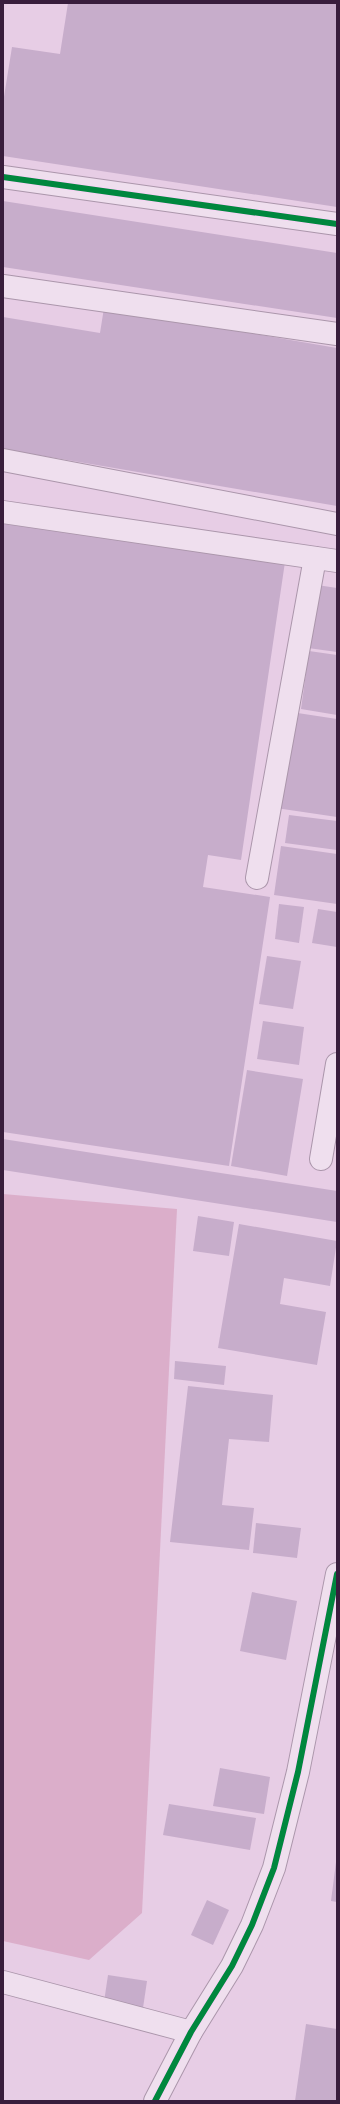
<svg xmlns="http://www.w3.org/2000/svg" width="340" height="2104" viewBox="0 0 340 2104" font-family="Merriweather,serif">
<rect width="100%" height="100%" fill="#e7cde5"/>
<polygon fill="#dbaeca" points="3,1194 177,1209 142,1913 89,1960 3,1941"/>
<g fill="#c7adcb">
<polygon points="68,3 337,3 337,207 3,156 3,103 12,47 60,54"/>
<polygon points="3,201 337,253 337,318 3,267"/>
<polygon points="104,308 337,348 337,506 3,449 3,317 100,333"/>
<polygon points="3,520 285,562 241,860 208,855 203,887 270,897 229,1166 3,1132"/>
<polygon points="317,585 337,588 337,652 308,648"/>
<polygon points="309,651 337,655 337,715 301,709"/>
<polygon points="291,712 337,719 337,817 276,808"/>
<polygon points="289,815 337,821 337,850 285,843"/>
<polygon points="281,846 337,854 337,904 274,895"/>
<polygon points="279,904 304,907 299,943 275,939"/>
<polygon points="318,909 337,912 337,947 312,943"/>
<polygon points="267,956 301,961 293,1009 259,1004"/>
<polygon points="263,1021 304,1027 299,1065 257,1059"/>
<polygon points="247,1070 303,1079 287,1176 231,1166"/>
<polygon points="3,1139 337,1191 337,1222 3,1170"/>
<polygon points="198,1216 234,1222 229,1256 193,1251"/>
<polygon points="239,1224 337,1241 330,1286 284,1278 280,1304 326,1312 317,1365 218,1348"/>
<polygon points="175,1361 226,1366 224,1385 174,1379"/>
<polygon points="188,1386 273,1395 269,1442 229,1439 222,1505 254,1508 249,1550 170,1542"/>
<polygon points="256,1523 301,1528 297,1558 253,1553"/>
<polygon points="252,1592 297,1601 286,1660 240,1651"/>
<polygon points="220,1768 270,1777 264,1814 213,1806"/>
<polygon points="169,1804 256,1818 250,1850 163,1835"/>
<polygon points="336,1862 337,1862 337,1902 331,1901"/>
<polygon points="207,1900 229,1910 213,1945 191,1935"/>
<polygon points="108,1975 147,1981 143,2008 104,2002"/>
<polygon points="306,2024 337,2029 337,2101 295,2101"/>
</g>
<g fill="none" stroke-linecap="round" stroke-linejoin="round">
<g stroke="#ab96ab" stroke-width="24">
<g id="minor">
<polyline points="3,177 337,224"/>
<polyline points="3,286 337,334"/>
<polyline points="3,460 337,524"/>
<polyline points="3,512 337,561"/>
<polyline points="257,878 315,558"/>
<polyline points="321,1159 337,1064"/>
<polyline points="3,1982 191,2032"/>
<polyline points="155,2101 191,2032 232,1966 252,1925 274,1868 298,1772 337,1574"/>
</g>
</g>
<use href="#minor" stroke="#efdfee" stroke-width="22"/>
<g stroke="#f9d3f6" stroke-width="8">
<g id="cycleway">
<polyline points="3,177 337,224"/>
<polyline points="155,2101 191,2032 232,1966 252,1925 274,1868 298,1772 337,1574"/>
</g>
</g>
<use href="#cycleway" stroke="#00873e" stroke-width="6"/>
</g>
<rect width="340" height="2104" fill="none" stroke="#381d3c" stroke-width="8"/>
</svg>
